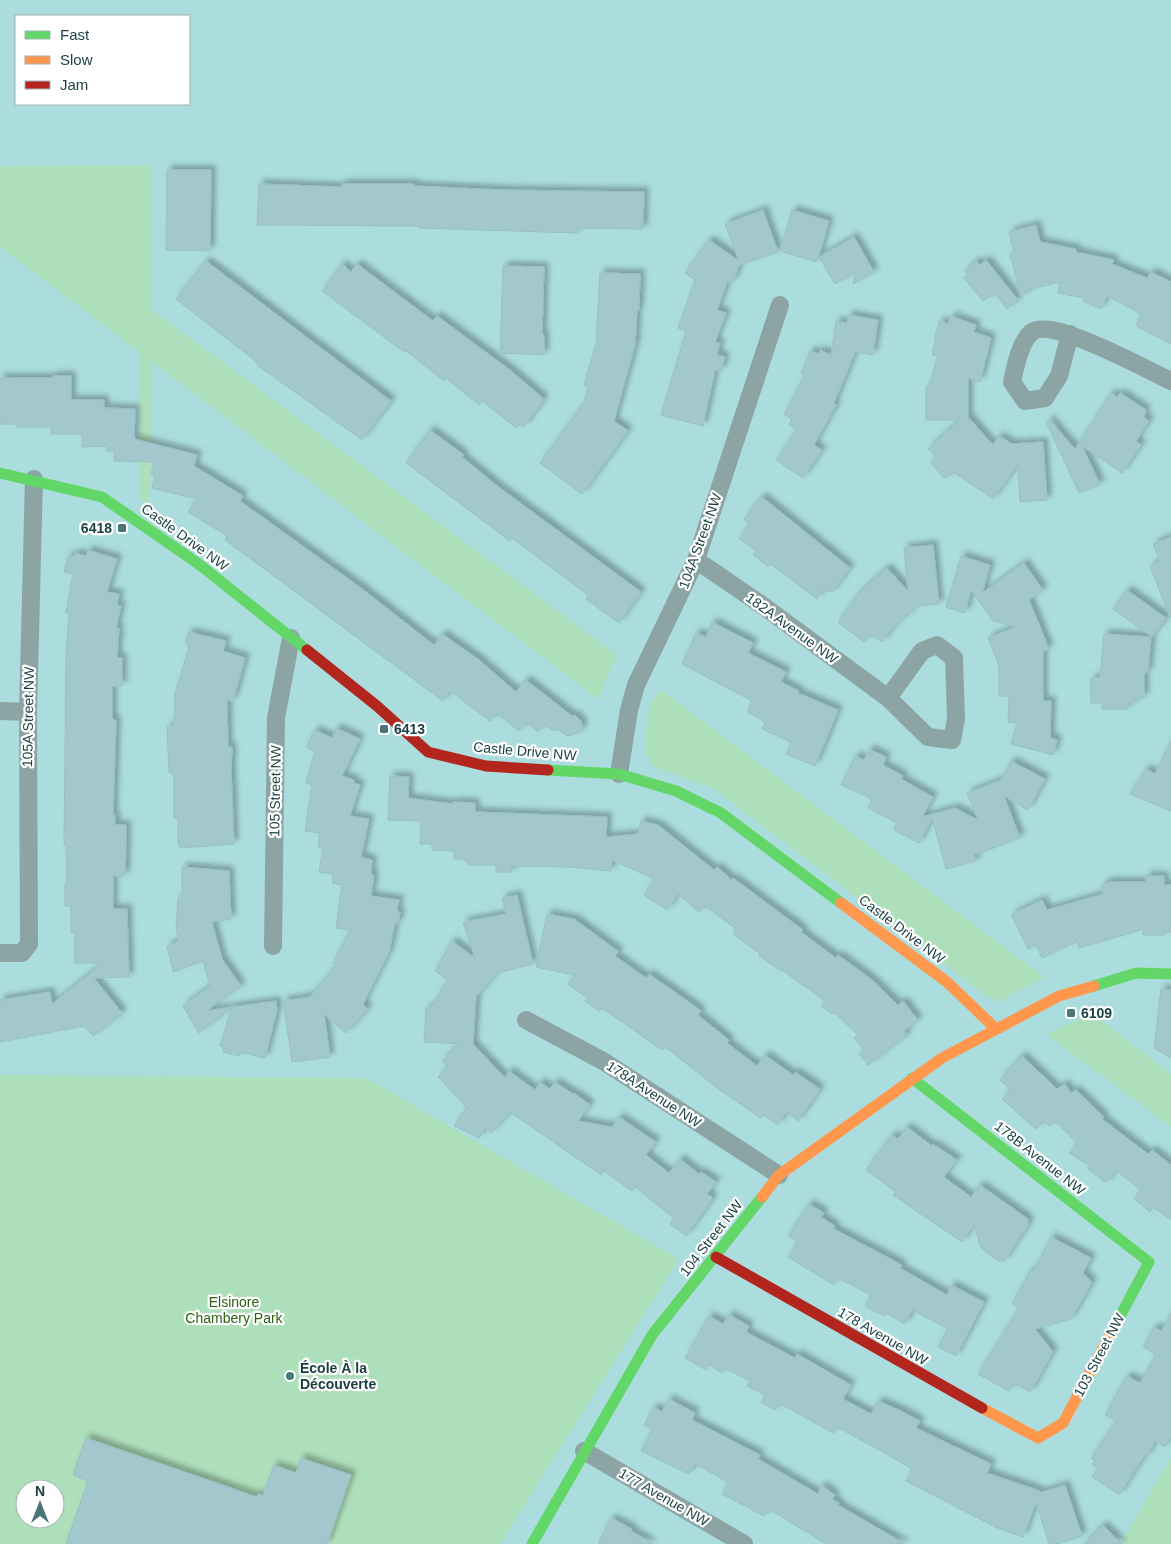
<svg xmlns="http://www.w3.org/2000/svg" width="1171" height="1544" viewBox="0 0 1171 1544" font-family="Helvetica,sans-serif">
<defs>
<filter id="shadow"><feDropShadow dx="4.5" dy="-4.5" stdDeviation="2.5" flood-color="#0004"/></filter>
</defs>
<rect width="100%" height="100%" fill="#abddde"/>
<g fill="#aedfbb" fill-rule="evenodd">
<polygon points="151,165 151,309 617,655 598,699 152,362 150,506 139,497 139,352 0,247 0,166"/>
<polygon points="661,690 1044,977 999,1002 986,996 713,788 654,767 646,755 645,735 651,701"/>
<polygon points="1092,1014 1171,1074 1171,1127 1046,1034"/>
<path d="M0,1075L366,1078L679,1259L500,1544H0ZM25,1489H55V1519H25Z"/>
<polygon points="1171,1458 1171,1544 1120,1544"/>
</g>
<g fill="#a2c8cd" stroke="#99c0c5" filter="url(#shadow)">
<polygon points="167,170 211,170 210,251 166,250"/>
<polygon points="259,184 342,187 342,184 414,184 414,186 503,190 644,192 643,229 577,228 577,233 419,228 419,226 257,225"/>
<polygon points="763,210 778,252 740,265 740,263 733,281 727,282 717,310 726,313 715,342 720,343 717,355 725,357 721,371 715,370 703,426 661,415 686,331 678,328 695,280 685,273 709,240 739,261 725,224"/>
<polygon points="792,210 829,221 817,262 780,251"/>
<polygon points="1036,225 1040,242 1076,249 1076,252 1114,260 1112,264 1147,278 1151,272 1171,282 1171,344 1136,326 1141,314 1107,296 1101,309 1083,301 1084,298 1058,293 1060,282 1031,289 1021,297 1010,254 1014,253 1009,232"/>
<polygon points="854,237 874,272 853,284 856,272 835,284 819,257"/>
<polygon points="986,260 1018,300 1007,309 994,293 983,301 964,278 968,275 964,271 977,261 980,265"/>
<polygon points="206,261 391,401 362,440 257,365 258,363 176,299"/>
<polygon points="342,264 351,272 357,264 433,321 437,316 510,370 544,399 524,427 520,424 516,428 482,401 479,405 446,378 444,381 405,350 404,352 322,291"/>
<polygon points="503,266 544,267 542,335 544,335 544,355 500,353"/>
<polygon points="600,273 640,274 639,310 637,310 635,345 614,421 628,431 582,494 540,463 584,403 588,386 584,385 596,344"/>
<polygon points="848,315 878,320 873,355 855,352 834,403 836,405 814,445 822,450 803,478 776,460 797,430 789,425 792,419 784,414 805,375 801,373 810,351 819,354 820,350 831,355 836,321 847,323"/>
<polygon points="951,316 976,325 974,332 991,338 980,382 968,378 968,417 993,445 999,436 1012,444 1043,442 1047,500 1020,502 1018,464 993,499 953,472 945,479 931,463 935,456 928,449 960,420 926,420 926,387 929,387 938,356 932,355 936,338 935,337 940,321 948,324"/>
<polygon points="53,376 71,376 71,400 104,400 104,408 135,409 134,439 197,455 194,466 243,496 240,501 361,588 434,645 442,634 478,659 516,692 526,680 572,716 575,715 581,721 583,728 578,733 568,736 558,730 552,730 544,724 538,732 526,722 519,731 496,713 490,721 450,691 443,701 225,540 227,536 188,512 197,499 152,488 155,475 151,474 154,462 114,461 114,451 107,451 107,446 82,447 82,434 51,434 51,427 17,427 17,424 0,424 0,378 53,378"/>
<polygon points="1111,393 1117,397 1120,393 1146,410 1144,417 1149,421 1136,441 1141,445 1122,473 1082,446 1100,484 1079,493 1046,422 1050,420 1075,449"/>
<polygon points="430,430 464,455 462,457 496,485 641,592 619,623 586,599 588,595 512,538 510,541 479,518 406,463"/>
<polygon points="762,497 850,568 832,592 823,590 817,599 771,564 768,567 753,554 756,551 739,538 750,524 744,519"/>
<polygon points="1171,537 1171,617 1170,617 1150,566 1160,561 1153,544"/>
<polygon points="933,545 939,604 917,606 893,627 882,642 870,634 864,642 838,622 860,592 887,568 908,591 904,548"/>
<polygon points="88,550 117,559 107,592 119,594 117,605 121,606 116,628 119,628 117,658 122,658 122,686 112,686 112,718 116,721 113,815 115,815 115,825 126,825 126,843 125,876 113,876 113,909 127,909 129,977 94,978 122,1013 93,1036 84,1026 0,1042 0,1000 50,992 52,1004 103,963 75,963 75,933 71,933 71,906 65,906 65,883 67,883 66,845 64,845 66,656 69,614 66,613 73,574 64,572 68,556 74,557 75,553 86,556"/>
<polygon points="961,556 990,565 982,593 1024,563 1043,590 1029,600 1049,649 1043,651 1043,701 1051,701 1050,738 1057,740 1053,755 1011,744 1017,723 1008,722 1009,696 999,696 999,666 988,638 1016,627 993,621 971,590 965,613 946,607"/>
<polygon points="1127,590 1166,618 1152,637 1113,609"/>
<polygon points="712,622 753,643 748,653 786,672 781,682 799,691 798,693 838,710 815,766 786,754 791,742 762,729 765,722 747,712 752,701 682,664 696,633 706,637"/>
<polygon points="189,632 226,641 223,651 245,658 233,701 227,700 228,747 232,747 231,769 234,844 180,848 178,841 178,818 174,818 174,776 169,772 167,727 174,726 175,693 189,648 185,642"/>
<polygon points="1104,634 1151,637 1148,672 1144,672 1144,698 1134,698 1134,704 1126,704 1128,709 1102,709 1102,703 1091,703 1091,678 1100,678"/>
<polygon points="336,728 360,739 342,776 354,780 354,783 360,785 350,816 369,819 361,857 372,860 371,874 374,876 371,896 399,900 397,909 400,913 398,923 395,923 389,952 363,1004 368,1009 346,1033 324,1014 330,1057 292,1062 283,1001 310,997 337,965 333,963 350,930 336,928 342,885 332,883 333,874 319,872 323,848 318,847 320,833 305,831 312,785 306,783 315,752 306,747 315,730 332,738"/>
<polygon points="1171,741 1171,811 1130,794 1146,769 1155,774"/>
<polygon points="869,749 886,757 883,765 903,776 901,779 933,797 922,817 955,808 978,820 967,793 1001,780 1011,761 1045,779 1028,810 1004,796 1020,838 974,855 976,861 946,869 932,818 919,843 894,830 897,823 868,808 872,799 841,785 855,756 864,760"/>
<polygon points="390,776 409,777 408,798 453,804 453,802 475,803 475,812 607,817 606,837 638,834 641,821 658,825 714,870 717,867 732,880 733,878 803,930 801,932 836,958 838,955 871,979 898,1005 903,1001 918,1020 904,1031 907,1035 868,1065 859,1054 864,1050 854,1038 858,1035 834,1012 833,1014 821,1006 825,1001 782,970 781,971 759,956 760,954 733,934 736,929 705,906 699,912 678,894 667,910 644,895 654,879 612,860 611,871 568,867 511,866 512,872 496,872 496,865 470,865 462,859 454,859 454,851 432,850 432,844 420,844 421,821 388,820"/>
<polygon points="182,867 229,871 231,919 212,922 222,959 241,986 206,1011 232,1007 199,1033 183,1006 210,986 203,961 173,972 167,946 179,941 176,928 178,898 182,898"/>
<polygon points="1146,876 1164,876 1164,885 1171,885 1171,932 1164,932 1164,935 1143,935 1144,929 1079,948 1077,941 1042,958 1036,945 1028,949 1011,915 1042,900 1047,910 1103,894 1101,885 1110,882 1146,882"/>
<polygon points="517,895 533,964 497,973 476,997 473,1044 505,1078 509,1071 535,1090 540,1082 550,1089 555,1082 573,1094 574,1093 590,1105 578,1121 612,1127 619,1117 656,1142 646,1155 669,1173 680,1159 699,1174 701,1172 716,1182 707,1194 713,1198 686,1236 670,1224 674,1218 635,1187 632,1191 604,1171 601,1175 510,1112 491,1133 485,1128 479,1138 454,1126 467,1108 438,1077 448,1068 442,1061 460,1044 424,1042 426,1008 431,1008 447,980 435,971 452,941 475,958 463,922 506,914 502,898"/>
<polygon points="547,914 574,919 619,952 615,956 646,978 649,974 693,1005 701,1011 698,1015 729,1040 727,1043 757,1066 765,1055 793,1075 795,1072 820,1089 798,1121 786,1112 778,1125 764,1115 761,1118 721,1091 665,1047 662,1050 602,1008 599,1011 585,1001 587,998 568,984 574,975 536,967"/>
<polygon points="1161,989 1171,990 1171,1058 1154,1048"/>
<polygon points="276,1001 277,1010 265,1058 240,1052 239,1056 223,1052 224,1047 220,1046 232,1007"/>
<polygon points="1022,1056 1057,1089 1065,1084 1071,1093 1076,1090 1104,1117 1102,1119 1148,1154 1152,1150 1171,1165 1171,1220 1153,1207 1150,1212 1134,1199 1141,1190 1116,1170 1106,1183 1087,1168 1089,1165 1069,1153 1078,1144 1055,1121 1050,1127 1044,1121 1036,1129 1002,1099 1011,1090 1000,1080"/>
<polygon points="907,1127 932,1146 933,1144 957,1160 944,1177 971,1197 980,1185 1028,1219 1028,1225 1004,1261 998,1261 981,1248 974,1225 962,1242 893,1195 896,1192 866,1170 892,1135 898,1139"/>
<polygon points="809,1204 824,1213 821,1217 835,1226 834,1229 902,1265 900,1268 947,1295 951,1285 984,1302 956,1356 938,1347 948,1329 912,1310 905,1324 886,1313 884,1316 865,1306 871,1295 838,1278 834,1285 788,1257 798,1242 788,1236"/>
<polygon points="1051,1237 1091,1258 1083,1273 1092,1282 1071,1319 1035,1329 1053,1352 1030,1392 1014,1383 1009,1391 978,1374 1019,1308 1012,1304 1030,1271 1033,1272"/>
<polygon points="1171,1314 1171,1436 1165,1447 1155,1441 1147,1456 1145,1455 1119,1495 1092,1477 1098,1468 1092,1464 1095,1461 1091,1458 1116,1421 1105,1415 1113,1400 1127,1376 1140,1383 1156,1354 1143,1347 1154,1327 1161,1331"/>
<polygon points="729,1315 749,1326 746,1332 795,1358 797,1354 851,1385 843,1399 871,1414 878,1401 899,1410 920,1421 916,1428 991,1464 987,1473 1040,1491 1039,1493 1065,1485 1082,1536 1057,1544 1049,1544 1036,1502 1023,1537 995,1527 906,1481 912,1469 883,1452 837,1427 833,1433 781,1404 775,1410 761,1402 765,1395 747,1386 750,1381 725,1368 722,1373 708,1364 706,1370 685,1358 709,1316 723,1324"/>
<polygon points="669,1399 695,1413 692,1420 760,1455 758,1459 818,1494 821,1485 835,1495 832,1499 839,1503 838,1505 905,1544 826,1544 769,1509 764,1516 722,1494 728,1482 695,1464 689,1474 641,1451 652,1430 644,1425 654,1407 662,1412"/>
<polygon points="86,1438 257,1497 258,1494 263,1495 274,1465 296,1473 301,1458 351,1475 327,1544 66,1544 88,1481 73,1475"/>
<polygon points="611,1518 632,1529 631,1531 653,1544 598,1544"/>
<polygon points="1103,1525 1122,1544 1084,1544"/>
</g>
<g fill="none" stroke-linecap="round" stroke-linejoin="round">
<g stroke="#8da4a4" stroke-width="18">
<path d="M1070,334L1059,376L1045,398L1025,401L1012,382C1015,368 1020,341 1032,332C1052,317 1147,370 1171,381"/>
<polyline points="696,560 762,605 888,698 928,737 952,740 956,719 954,658 937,645 922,651 888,698"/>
<polyline points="0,711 28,712"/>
<polyline points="619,774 629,710 636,685 696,560 780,305"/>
<polyline points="273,946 276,718 291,638"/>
<polyline points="0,953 22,953 29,944 28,712 34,479"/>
<polyline points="526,1020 603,1061 779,1175"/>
<polyline points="584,1451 744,1544"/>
</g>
<g stroke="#63d668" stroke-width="11">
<polyline points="0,473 102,497 200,565 307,650"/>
<polyline points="548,770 619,774 676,791 721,813 841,903"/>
<polyline points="1094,986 1136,973 1171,974"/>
<polyline points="912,1078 1149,1262 1117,1322"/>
<polyline points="532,1544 652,1335 762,1197"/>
</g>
<g stroke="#ff974d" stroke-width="11">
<polyline points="841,903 947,982 996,1029"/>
<polyline points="762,1197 779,1175 942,1058 1059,996 1094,986"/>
<polyline points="982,1408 1038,1438 1063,1423 1117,1322"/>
</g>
<g stroke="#b3261e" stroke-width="11">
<polyline points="307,650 377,706 428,752 486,766 548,770"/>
<polyline points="716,1257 982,1408"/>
</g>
</g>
<g fill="#4b7677" stroke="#fff" stroke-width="2">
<rect x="117" y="523" width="10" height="10" rx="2.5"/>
<rect x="379" y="724" width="10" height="10" rx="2.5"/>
<rect x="1066" y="1008" width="10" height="10" rx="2.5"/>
<circle cx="290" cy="1376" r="5"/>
</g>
<g text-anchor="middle" stroke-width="4.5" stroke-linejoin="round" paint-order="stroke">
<g font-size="14" font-weight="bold" fill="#183f40" stroke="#fff" text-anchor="start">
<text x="112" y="533" text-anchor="end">6418</text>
<text x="394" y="734">6413</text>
<text x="1081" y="1018">6109</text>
<text x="300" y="1373">École À la<tspan x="300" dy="16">Découverte</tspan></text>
</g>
<g font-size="14" fill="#183f40" stroke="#fff">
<text transform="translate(185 537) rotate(36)" y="5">Castle Drive NW</text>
<text transform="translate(700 541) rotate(-70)" y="5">104A Street NW</text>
<text transform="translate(792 628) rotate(36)" y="5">182A Avenue NW</text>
<text transform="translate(28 717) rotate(-89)" y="5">105A Street NW</text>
<text transform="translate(525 751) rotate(5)" y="5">Castle Drive NW</text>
<text transform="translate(275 791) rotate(-89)" y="5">105 Street NW</text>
<text transform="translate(902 929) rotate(37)" y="5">Castle Drive NW</text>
<text transform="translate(654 1094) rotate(33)" y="5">178A Avenue NW</text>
<text transform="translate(1040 1158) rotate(38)" y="5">178B Avenue NW</text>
<text transform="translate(711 1238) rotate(-52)" y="5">104 Street NW</text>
<text transform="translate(883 1336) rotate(30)" y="5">178 Avenue NW</text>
<text transform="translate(1099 1355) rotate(-62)" y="5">103 Street NW</text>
<text transform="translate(664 1497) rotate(30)" y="5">177 Avenue NW</text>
</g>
<g font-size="14" fill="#2c5f10" stroke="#fff">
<text x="234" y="1307">Elsinore<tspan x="234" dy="16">Chambery Park</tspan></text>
</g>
</g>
<rect x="15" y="15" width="175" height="90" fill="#ffffff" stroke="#a3b2b3"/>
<rect x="25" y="31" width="25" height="8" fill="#63d668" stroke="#a3b2b3"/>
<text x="60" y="40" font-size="15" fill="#183f40">Fast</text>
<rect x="25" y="56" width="25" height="8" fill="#ff974d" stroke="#a3b2b3"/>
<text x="60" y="65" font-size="15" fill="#183f40">Slow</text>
<rect x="25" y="81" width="25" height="8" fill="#b3261e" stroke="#a3b2b3"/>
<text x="60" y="90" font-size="15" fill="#183f40">Jam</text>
<g transform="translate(40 1504)"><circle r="24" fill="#ffffff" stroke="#a3b2b3"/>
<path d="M0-4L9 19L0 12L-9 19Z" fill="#4b7677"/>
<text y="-8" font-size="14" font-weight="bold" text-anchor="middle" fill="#183f40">N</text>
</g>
</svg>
